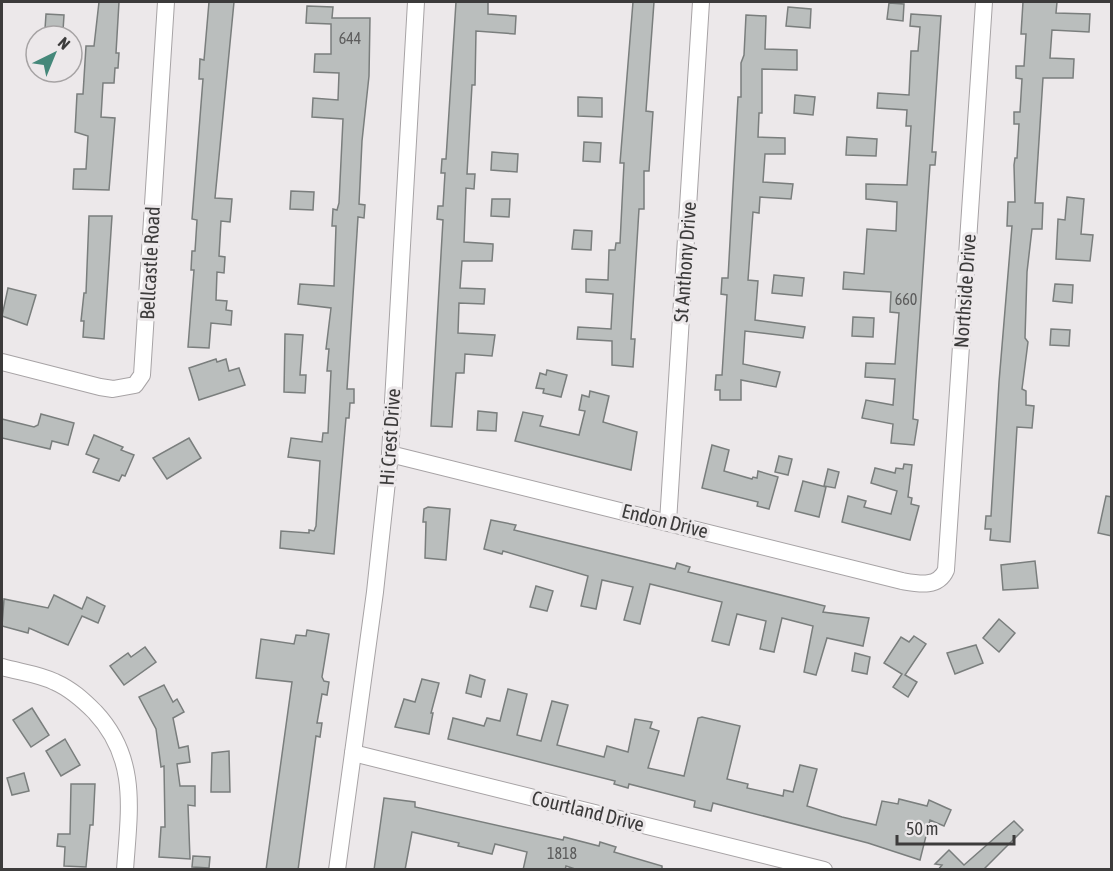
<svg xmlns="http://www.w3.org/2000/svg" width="1113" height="871" viewBox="0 0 1113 871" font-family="'Asap Condensed',sans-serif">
<rect width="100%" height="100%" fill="#ece8ea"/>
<g fill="#babebd" stroke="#7a7e7d" stroke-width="1.5">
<polygon points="99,2 119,2 116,53 119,53 118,68 115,68 114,83 103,83 101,117 115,118 109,190 73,189 74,169 86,169 88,136 75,132 77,94 83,94 86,46 94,46"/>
<polygon points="209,2 234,2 215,198 232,199 230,222 221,221 219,256 225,257 224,273 217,272 216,300 227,301 226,310 232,311 231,325 211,323 209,348 188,347 194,270 191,270 192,251 195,251 197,220 192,219 203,79 199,79 200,59 204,60"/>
<polygon points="456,2 488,2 488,14 516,16 515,34 476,31 475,85 472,85 467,174 475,174 474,189 466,188 464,242 493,244 493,247 492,261 462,261 460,288 485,289 484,304 459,303 458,333 495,335 492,356 465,354 464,373 456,373 452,427 431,426 443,220 437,219 438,206 443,206 445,173 441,173 442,159 446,159"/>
<polygon points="633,2 654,2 646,111 653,112 649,171 644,171 644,209 639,209 631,339 635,339 633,367 612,365 612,341 577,339 578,327 611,329 613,294 586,292 586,279 608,280 609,250 615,250 616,243 620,243 624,163 620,163"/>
<polygon points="1023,2 1057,2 1056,13 1090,14 1089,32 1052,30 1050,58 1074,59 1073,78 1043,78 1035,203 1043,203 1042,229 1032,229 1027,272 1025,338 1028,342 1022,389 1026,391 1026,405 1034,406 1032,428 1017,427 1010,542 990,540 991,529 985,529 986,516 991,516 999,382 1012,226 1007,226 1008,202 1015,202 1014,165 1015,158 1017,158 1019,124 1014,124 1014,112 1020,112 1022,79 1016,78 1016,66 1024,66 1026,34 1021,34"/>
<polygon points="889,3 904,4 903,21 887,19"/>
<polygon points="307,6 333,7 332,18 370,18 369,76 362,141 359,204 365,205 364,218 358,217 357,233 347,389 354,389 354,403 350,403 349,418 346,418 334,554 280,548 281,531 309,533 309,530 314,531 316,526 320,461 288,457 291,438 322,442 323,433 328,433 331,371 327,371 329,349 326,349 331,308 298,304 300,284 334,286 336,226 332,226 333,209 337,210 339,203 343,119 312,117 313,98 338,100 339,73 314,72 315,54 331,54 331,24 306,23"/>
<polygon points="788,7 811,9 810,28 786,26"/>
<polygon points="46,14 64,15 63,31 45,29"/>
<polygon points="911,14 941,16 932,152 936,152 935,165 930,165 913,419 918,420 914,445 891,443 893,424 862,418 866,400 893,405 895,379 865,377 866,363 895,364 899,313 890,312 891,292 843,289 844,272 864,274 867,229 896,231 897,202 866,199 866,184 907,185 911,126 906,126 907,110 877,108 878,93 909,95 911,51 918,51 920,27 910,26"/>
<polygon points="746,15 766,16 765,49 797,50 797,70 762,69 762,113 759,113 758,137 785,138 785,154 765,154 763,182 793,184 791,199 760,197 759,213 753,212 748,280 758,281 755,320 805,327 803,338 745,331 743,364 780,372 776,387 741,380 741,400 720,400 720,390 715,390 716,375 722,375 727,295 721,294 722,278 728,278 738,97 741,97 741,63 744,55"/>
<polygon points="795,95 815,97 813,115 794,113"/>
<polygon points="578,97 602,98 602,117 578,116"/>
<polygon points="847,137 877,139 876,156 846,155"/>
<polygon points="584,142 601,143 600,162 583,161"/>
<polygon points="492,152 518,154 517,172 491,170"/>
<polygon points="291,191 314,192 313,210 290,209"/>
<polygon points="1067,197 1084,199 1081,234 1093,235 1090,261 1056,259 1058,219 1065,220"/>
<polygon points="492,199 510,199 509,217 491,216"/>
<polygon points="89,216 112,216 104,339 83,337 84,321 81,321 84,293 86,293"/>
<polygon points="574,230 592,231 591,250 572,249"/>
<polygon points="774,275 804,278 802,296 772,293"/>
<polygon points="1055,284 1073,285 1072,303 1053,301"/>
<polygon points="8,288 36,295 27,325 2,316"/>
<polygon points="853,317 874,318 873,337 852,336"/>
<polygon points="1051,329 1070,330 1069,346 1050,345"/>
<polygon points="285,334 303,335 300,375 306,375 305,393 284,392"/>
<polygon points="216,359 217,362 226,359 229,371 239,368 245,385 199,400 189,368"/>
<polygon points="547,370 567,375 561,397 543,393 544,389 536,388 540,373 546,375"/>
<polygon points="590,391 609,396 603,422 637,432 631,470 515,441 523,412 543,416 540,426 579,435 585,411 579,410 582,395 589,397"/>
<polygon points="478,411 497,413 496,431 477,430"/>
<polygon points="41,414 74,423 68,445 52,441 50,449 2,438 2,419 34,427 38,425"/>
<polygon points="94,435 123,447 121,450 134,455 125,476 122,475 119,481 93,472 99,459 86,454"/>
<polygon points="189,438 201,458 167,479 153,458"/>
<polygon points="712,445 729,450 724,471 752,479 753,477 757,478 758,471 778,477 769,509 757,506 758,502 702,488"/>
<polygon points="779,456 792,459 788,475 775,472"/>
<polygon points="904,464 912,465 908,497 912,498 911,504 919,506 910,540 842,522 848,496 866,501 864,507 891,514 897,491 871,483 875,468 895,473 896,468 903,469"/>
<polygon points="828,469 839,472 835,488 824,486"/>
<polygon points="803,481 826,487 819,517 795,511"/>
<polygon points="1106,496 1112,497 1112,536 1098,533"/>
<polygon points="428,507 450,509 446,560 425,558 426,522 423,522 424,509"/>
<polygon points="491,520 516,525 514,530 675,569 677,563 690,567 688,572 825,606 823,612 869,618 863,646 827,638 816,675 804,672 813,626 782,618 774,652 760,649 766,621 737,614 729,645 712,641 722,602 650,584 640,624 624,620 633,587 602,580 596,609 581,606 588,576 503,551 502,554 484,549"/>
<polygon points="1035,561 1038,588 1003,590 1001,565"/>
<polygon points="536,586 553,591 547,611 530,607"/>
<polygon points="54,595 82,609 87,597 105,606 98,623 82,616 68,645 29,628 28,633 2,626 4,599 48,608"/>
<polygon points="999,619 1015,633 999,652 983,638"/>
<polygon points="307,630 329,634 322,677 324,681 329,682 327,695 322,694 317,723 322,723 320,737 316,736 298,870 266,870 292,682 256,678 261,639 294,644 296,635 306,636"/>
<polygon points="914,636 926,644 905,675 917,682 908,697 893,687 902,674 884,663 901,637 909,642"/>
<polygon points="976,645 983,663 955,674 947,653"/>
<polygon points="145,647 156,662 124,685 110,666 128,653 131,657"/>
<polygon points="855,653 870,657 867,674 852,671"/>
<polygon points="470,675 485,680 481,697 466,693"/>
<polygon points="422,679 439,683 431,713 433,713 429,734 395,727 404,699 415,702"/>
<polygon points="164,685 173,702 177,699 184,712 173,718 179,748 188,746 190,762 177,764 180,786 195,786 195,806 188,805 190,859 159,857 161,827 165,827 164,766 161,767 156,729 139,697"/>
<polygon points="508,689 527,694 517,735 541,741 552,701 568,705 557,745 604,757 607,746 628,752 635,719 652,722 650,728 659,731 648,768 684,776 698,718 702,717 740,726 727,779 748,784 747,788 783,796 784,790 793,792 800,765 817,769 807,806 842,817 876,825 882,801 898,804 899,799 927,806 929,800 951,810 944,826 930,820 920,860 868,843 713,803 711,811 694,807 695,801 629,784 628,788 614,784 615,781 448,739 453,718 484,726 487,718 500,721"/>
<polygon points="32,708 49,735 31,747 13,720"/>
<polygon points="65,739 80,765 61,776 46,751"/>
<polygon points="229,751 230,792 211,792 212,753"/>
<polygon points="24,773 29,791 12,795 7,778"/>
<polygon points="71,784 95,784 93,825 90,825 86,867 64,866 65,847 57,846 58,834 70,834"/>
<polygon points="384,798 415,802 415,807 563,840 564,837 599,846 600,842 616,847 614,852 662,866 662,870 578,870 566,866 565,870 523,870 527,852 495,844 492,854 458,846 459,843 412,832 405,870 374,870"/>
<polygon points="1014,821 1023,830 983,870 938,870 942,865 935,864 949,850 964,865"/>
<polygon points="193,856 210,857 209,868 192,867"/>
</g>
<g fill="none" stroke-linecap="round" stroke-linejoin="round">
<g stroke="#a7a3a5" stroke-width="18">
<g id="minor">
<polyline points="2,362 100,387 113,389 135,385 142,375 166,2"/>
<path d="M390,454L902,581C919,584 938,588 946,570L984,2"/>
<polyline points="668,522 701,2"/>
<path d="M2,667C19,672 39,674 55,682C71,689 83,700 95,712C139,759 129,811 125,870"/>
<polyline points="353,753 824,870"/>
<polyline points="337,870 375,592 390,454 416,2"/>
</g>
</g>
<use href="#minor" stroke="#fff" stroke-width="16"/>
</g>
<g text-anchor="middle" stroke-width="6" stroke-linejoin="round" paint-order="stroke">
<g font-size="16" fill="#5c5c5c">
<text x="350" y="44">644</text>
<text x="906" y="305">660</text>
<text x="562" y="859">1818</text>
</g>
<g font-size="20" fill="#3c3b3b" stroke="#ece8ea">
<text transform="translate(685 262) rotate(-86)" y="7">St Anthony Drive</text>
<text transform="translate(150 263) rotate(-87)" y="7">Bellcastle Road</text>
<text transform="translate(965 291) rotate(-86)" y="7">Northside Drive</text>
<text transform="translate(390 437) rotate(-86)" y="7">Hi Crest Drive</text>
<text transform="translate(665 521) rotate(14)" y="7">Endon Drive</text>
<text transform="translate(588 811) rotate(14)" y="7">Courtland Drive</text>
</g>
</g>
<rect width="1113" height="871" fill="none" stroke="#3c3b3b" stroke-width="6"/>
<g transform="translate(54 54) rotate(43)"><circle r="28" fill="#ece8ea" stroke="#a6a3a4" stroke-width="1.5"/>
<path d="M0-4.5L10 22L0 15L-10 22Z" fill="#45887a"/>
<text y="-9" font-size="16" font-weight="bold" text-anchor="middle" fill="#3c3b3b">N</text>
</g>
<path d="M897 835v9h117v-9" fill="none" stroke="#3c3b3b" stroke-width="3"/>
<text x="906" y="835" font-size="18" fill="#3c3b3b" stroke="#ece8ea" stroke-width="4.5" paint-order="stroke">50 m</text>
</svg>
